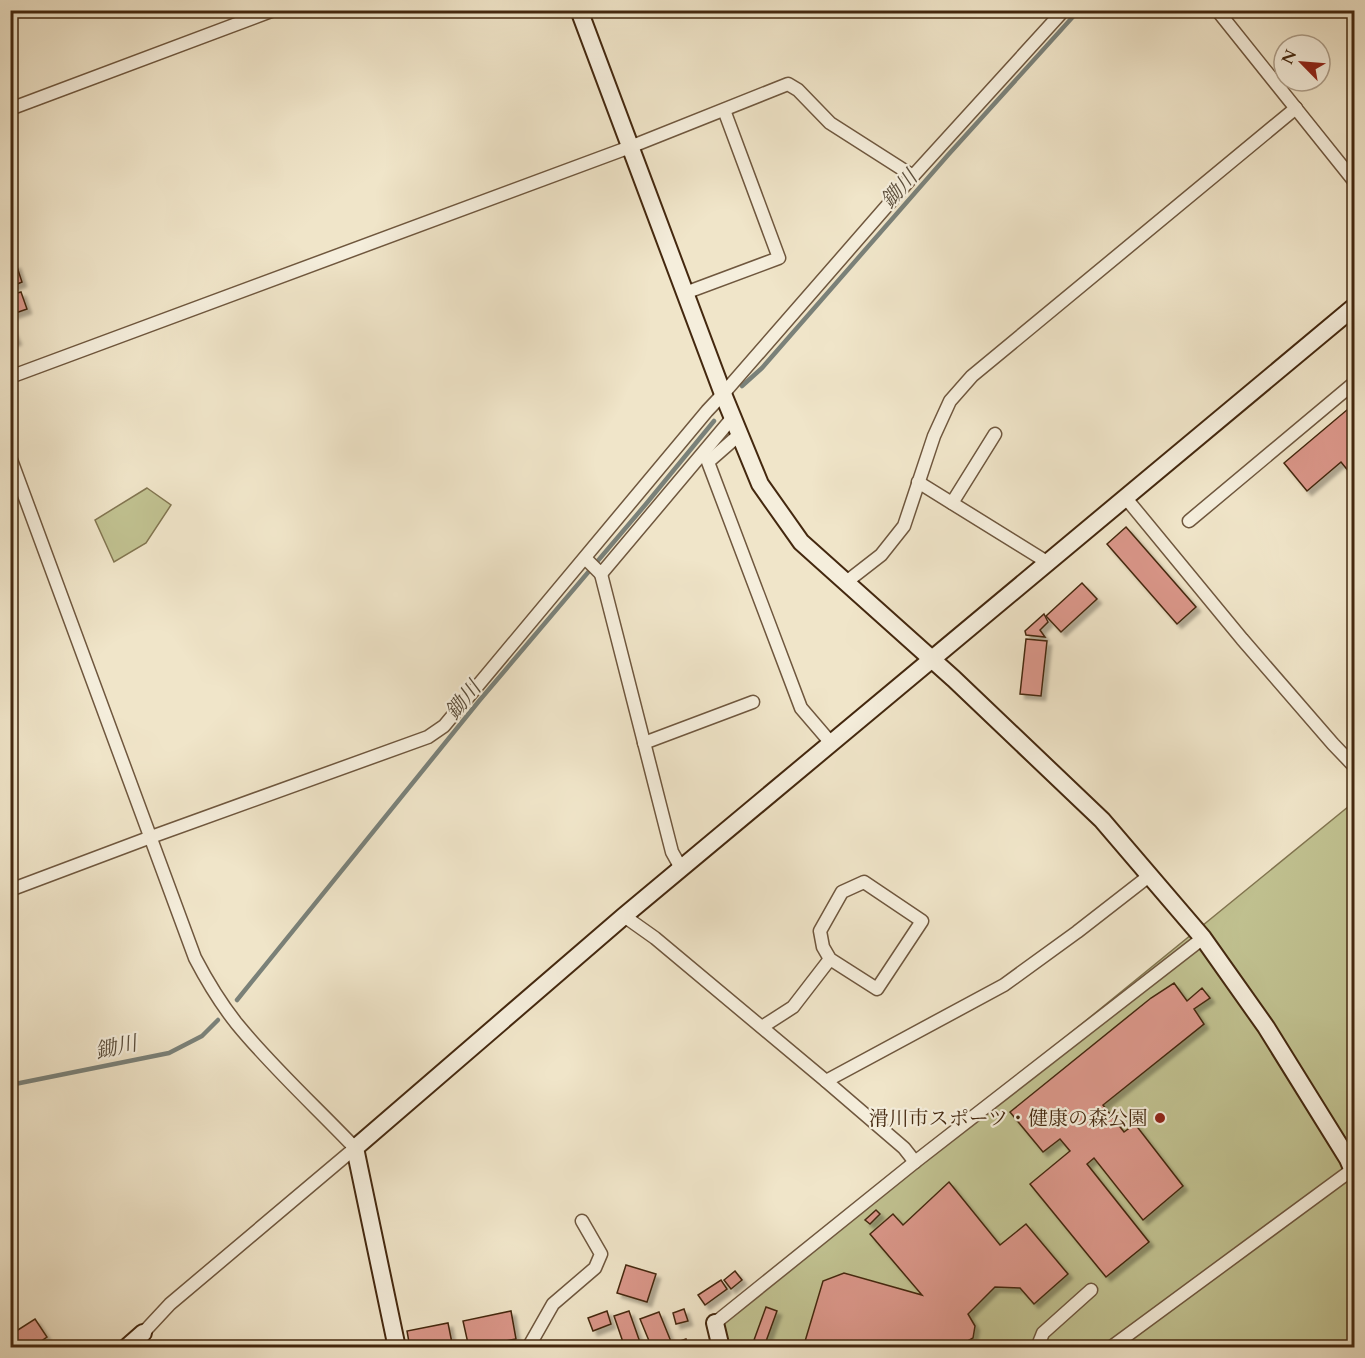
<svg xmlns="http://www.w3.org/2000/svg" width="1365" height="1358" viewBox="0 0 1365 1358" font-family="Cardo,'Noto Serif JP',serif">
<defs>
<filter id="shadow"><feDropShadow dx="4.5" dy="4.5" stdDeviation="1.5" flood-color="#0004"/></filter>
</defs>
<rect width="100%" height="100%" fill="#f0e5c9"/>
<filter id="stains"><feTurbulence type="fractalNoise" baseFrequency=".00333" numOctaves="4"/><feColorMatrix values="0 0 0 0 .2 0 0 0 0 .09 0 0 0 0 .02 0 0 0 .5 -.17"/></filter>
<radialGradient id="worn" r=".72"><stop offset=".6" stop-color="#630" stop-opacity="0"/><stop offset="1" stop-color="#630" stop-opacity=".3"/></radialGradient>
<g fill="#c1c291" stroke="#827550" stroke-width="1.5">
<polygon points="147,488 171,505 146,543 114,562 95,520"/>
<polygon points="1354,802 1354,1347 721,1348 715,1323"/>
</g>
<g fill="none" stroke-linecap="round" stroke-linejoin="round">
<g stroke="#7a8179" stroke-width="4.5">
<polyline points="742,386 762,368 948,155 1079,10"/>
<polyline points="237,1000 479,701 646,504 714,421"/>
<polyline points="10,1085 169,1053 202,1036 218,1020"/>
</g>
</g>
<g fill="#db978a" stroke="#44280f" stroke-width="1.5" filter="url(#shadow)">
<polygon points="16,264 22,282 10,287 10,266"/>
<polygon points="21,292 27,309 10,315 10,295"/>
<polygon points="10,326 17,340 10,343"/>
<polygon points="1354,404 1354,478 1341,462 1307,491 1284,463"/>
<polygon points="1126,527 1196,607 1177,624 1107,544"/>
<polygon points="1082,583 1097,599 1061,632 1046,616"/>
<polygon points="1044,614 1048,622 1040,630 1045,637 1026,635 1025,631"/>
<polygon points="1026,639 1047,641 1041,696 1020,694"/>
<polygon points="1174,983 1187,1001 1202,988 1210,998 1194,1009 1204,1024 1103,1105 1124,1132 1135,1124 1183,1186 1143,1220 1094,1158 1087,1164 1149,1242 1106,1277 1030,1184 1070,1151 1060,1139 1043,1152 1010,1112 1151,998"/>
<polygon points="949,1182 1000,1245 1026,1224 1068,1274 1034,1304 1020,1288 995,1287 968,1314 975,1326 973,1338 966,1342 967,1348 803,1348 823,1281 844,1273 922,1295 870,1234 893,1214 903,1225"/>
<polygon points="876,1210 880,1214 870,1224 865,1220"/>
<polygon points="626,1265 656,1274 647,1302 617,1293"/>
<polygon points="735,1271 742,1280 731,1289 724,1280"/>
<polygon points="721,1280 727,1289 705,1305 698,1295"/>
<polygon points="766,1307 777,1311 765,1344 754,1340"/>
<polygon points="684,1309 688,1321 676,1324 673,1313"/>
<polygon points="511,1311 516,1339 469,1348 463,1321"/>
<polygon points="607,1311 611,1324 593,1331 588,1318"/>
<polygon points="629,1311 642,1348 625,1348 614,1316"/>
<polygon points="659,1312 672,1344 674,1348 652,1348 640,1319"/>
<polygon points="35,1319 47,1337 31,1348 10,1348 10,1335"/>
<polygon points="448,1323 453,1348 410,1348 407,1331"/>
<polygon points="686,1339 689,1348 674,1348 672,1344"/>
</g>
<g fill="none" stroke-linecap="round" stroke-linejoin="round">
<g stroke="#6f573e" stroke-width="15">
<g id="street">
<polyline points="1217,10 1354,181"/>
<polyline points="10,109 274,10"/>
<polyline points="685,293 779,258 724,110"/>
<polyline points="10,377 630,147 788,84 798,90 830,123 913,176"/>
<polyline points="740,434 708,462 801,708 831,743"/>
<path d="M10,457L195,958C207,981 221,1004 237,1024C273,1068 316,1107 355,1148L170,1304L143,1333"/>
<polyline points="918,482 1047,562"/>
<polyline points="1125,497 1242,639 1333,744 1354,766"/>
<polyline points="952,503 995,434"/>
<polyline points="1189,521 1354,383"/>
<polyline points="585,558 601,574 733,417"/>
<polyline points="601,574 672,852 681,868"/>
<polyline points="845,583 881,555 904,526 934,436 950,401 972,376 1296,108"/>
<polyline points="644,743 753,702"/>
<polyline points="10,890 151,837 428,737 444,726 707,411 723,394 913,176 1064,10"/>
<polyline points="624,916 655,938 826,1081"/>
<polyline points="762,1027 793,1007 830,959 877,989 922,921 864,882 842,892 820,931 823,947 830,959"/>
<polyline points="915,1162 904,1148 826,1081 1004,985 1077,932 1149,876"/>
<polyline points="715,1323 915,1162 1203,938"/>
<polyline points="528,1348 553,1304 595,1268 601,1254 582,1221"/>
<polyline points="1037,1348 1043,1333 1091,1290"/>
<polyline points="1110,1348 1353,1169"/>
</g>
</g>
<g stroke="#44280f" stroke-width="20">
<g id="secondary">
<polyline points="579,10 723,394 760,484 801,542 954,679 1102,820 1203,938 1266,1027 1348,1159 1354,1173"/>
<polyline points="715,1323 721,1348"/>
<polyline points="126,1348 143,1333"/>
<polyline points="397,1348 355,1148 624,916 1354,307"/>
</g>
</g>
<use href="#street" stroke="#f5eedc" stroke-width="12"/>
<use href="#secondary" stroke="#f5eedc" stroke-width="16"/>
</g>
<circle fill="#8f2418" stroke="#f5eedc" stroke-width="2" cx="1160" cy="1118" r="6"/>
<g text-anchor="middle" stroke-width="4.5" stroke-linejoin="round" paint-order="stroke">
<g font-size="20" fill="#44280f" stroke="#f5eedc" text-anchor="end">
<text x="1148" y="1125">滑川市スポーツ・健康の森公園</text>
</g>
<g font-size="21" font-style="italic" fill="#5a4d3b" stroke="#f5eedc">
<text transform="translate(899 189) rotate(-48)" y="7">鋤川</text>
<text transform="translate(463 700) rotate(-51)" y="7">鋤川</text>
<text transform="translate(116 1047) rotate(-12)" y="7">鋤川</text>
</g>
</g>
<rect width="1365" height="1358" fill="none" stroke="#f0e5c9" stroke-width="36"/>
<rect x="12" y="12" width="1341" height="1334" fill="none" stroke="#44280f" stroke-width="3"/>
<rect x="18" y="18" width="1329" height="1322" fill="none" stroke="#44280f" stroke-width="1.5"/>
<g transform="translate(1302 63) rotate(295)"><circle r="28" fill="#f5eedc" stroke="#ae9f8a" stroke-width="1.5"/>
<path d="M0-4.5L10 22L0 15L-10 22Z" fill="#8f2418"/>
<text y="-9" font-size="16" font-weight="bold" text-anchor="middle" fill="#44280f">N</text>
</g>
<rect width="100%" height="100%" filter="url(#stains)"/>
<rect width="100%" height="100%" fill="url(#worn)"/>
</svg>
